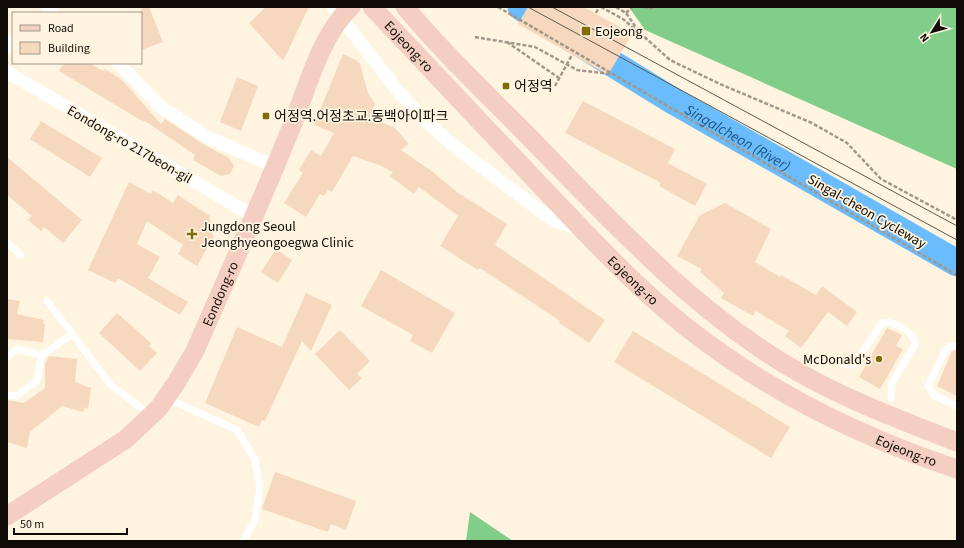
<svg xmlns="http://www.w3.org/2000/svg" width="964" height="548" viewBox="0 0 964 548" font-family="'Source Sans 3','Noto Sans KR',sans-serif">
<rect width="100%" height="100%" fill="#fff4e0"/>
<g fill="#81ce8a">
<polygon points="629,7 957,7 957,169 645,30"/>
<polygon points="470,512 513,541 466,541"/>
</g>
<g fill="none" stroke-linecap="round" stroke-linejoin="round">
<path stroke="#6abcfc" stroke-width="27" id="s1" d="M521,7L670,99L957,263"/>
</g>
<g fill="#f5d8bd">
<polygon points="141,7 149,7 163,42 141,50"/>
<polygon points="266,7 309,7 283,61 249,23"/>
<polygon points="528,7 584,7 632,34 608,75 518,24"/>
<polygon points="343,54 356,60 360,64 368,93 375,104 369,117 395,128 409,144 401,150 433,172 457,192 507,224 495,245 605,320 589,343 559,323 560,321 480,268 478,270 440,246 458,216 419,187 414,194 390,176 393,172 379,165 353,156 332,192 328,190 324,196 320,194 306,217 284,203 303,173 299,170 311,150 321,156 334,133 314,125"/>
<polygon points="64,63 89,63 103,71 105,69 122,80 161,124 165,119 203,144 229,158 234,166 230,174 221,176 193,160 195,155 145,121 144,122 59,71"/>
<polygon points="237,77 258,86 241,131 220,122"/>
<polygon points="583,101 675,149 668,163 707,184 695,206 659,186 661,183 565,133"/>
<polygon points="41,121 102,158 90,177 30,139"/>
<polygon points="7,157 82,220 63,243 44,227 41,231 28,220 32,216 7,195"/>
<polygon points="129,182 151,194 153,190 173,203 178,195 210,216 209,219 213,225 212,234 214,236 197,266 178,254 183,245 147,221 137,244 160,257 148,278 188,302 180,315 118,278 115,283 88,270"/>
<polygon points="725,203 771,229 755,262 780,277 781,275 816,295 822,286 857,312 847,326 828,312 801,348 785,336 789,331 756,311 753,316 721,298 724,293 700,272 702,269 677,256 700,215"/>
<polygon points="276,249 292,260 278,283 261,272"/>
<polygon points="381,270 455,313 432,353 410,341 413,335 361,306"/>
<polygon points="306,293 332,305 311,351 302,341 265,421 262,420 259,427 205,403 237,327 282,347"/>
<polygon points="7,299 20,301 17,314 44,320 43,324 45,324 43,342 7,339"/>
<polygon points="117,313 151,343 149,346 157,353 140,371 99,333"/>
<polygon points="887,328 902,335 896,346 903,349 880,389 859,377"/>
<polygon points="340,330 370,361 357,374 362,378 349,390 315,354"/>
<polygon points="633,331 790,427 771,458 614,362"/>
<polygon points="957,350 957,396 937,386 952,351"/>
<polygon points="49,356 77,359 75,382 91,388 88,409 85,407 83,412 62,406 30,432 27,448 7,442 7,400 24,403 45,388 45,364"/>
<polygon points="275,472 356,501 346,530 331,524 328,532 262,509"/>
</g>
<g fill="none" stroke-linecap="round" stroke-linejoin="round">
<g stroke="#a0988a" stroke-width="2.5" stroke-dasharray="4 2" stroke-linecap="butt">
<polyline points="498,7 957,275"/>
<polyline points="601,7 623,19 637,31"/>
<polyline points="616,7 626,13 640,33 670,60 720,84 812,123 847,143 881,179 957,220"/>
<polyline points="644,7 648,9 657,7"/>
<polyline points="596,13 599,7"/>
<polyline points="626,13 632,7"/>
<polyline points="475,37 535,47 577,70 610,74"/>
<polyline points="507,42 559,78"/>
<polyline points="555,86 572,55"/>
</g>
<g stroke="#fff" stroke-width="7">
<polyline points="7,243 21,255"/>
<polyline points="47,301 110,384 150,415"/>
<polyline points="957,345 949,347 945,351 928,386 935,396 957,406"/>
<polyline points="7,357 17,349 42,355 72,334"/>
<path d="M836,361C842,364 849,367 855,363L882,323C893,320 916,333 915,345L892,383L891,398"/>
<polyline points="7,395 16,396 37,381 42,355"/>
<polyline points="166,398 237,430 255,460 260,487 255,520 243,541"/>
</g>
<g stroke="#fff" stroke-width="13">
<polyline points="47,7 54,13"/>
<polyline points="333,7 394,86 421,117 458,149 554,221 581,229"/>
<polyline points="7,47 13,41"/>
<polyline points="118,63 161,107 207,137 274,166"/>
<polyline points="7,72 253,216"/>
</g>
<g stroke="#f4cec1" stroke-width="19">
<path id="s2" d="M372,7C428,66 483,125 539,184C586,233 632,284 686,327C766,390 860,437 957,469"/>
<path d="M405,7C445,55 492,99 536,144C616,226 699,316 800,373C849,401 904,421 957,442"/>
<path id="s3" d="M7,516L126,439L159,408L176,383L195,351C227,277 261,203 291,128C307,90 320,35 351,7"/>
</g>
<g stroke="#5f584e" stroke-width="1">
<polyline points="528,7 957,240"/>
<polyline points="552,7 957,226"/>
</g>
</g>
<g fill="#7e6d09" stroke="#fff4e0" stroke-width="1.5">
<rect x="581" y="26" width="10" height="10" rx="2"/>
<rect x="502" y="82" width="8" height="8" rx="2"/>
<rect x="262" y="112" width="8" height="8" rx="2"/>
<path d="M190 228h4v4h4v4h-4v4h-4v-4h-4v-4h4z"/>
<circle cx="879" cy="359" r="4"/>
</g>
<g text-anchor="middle" stroke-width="3.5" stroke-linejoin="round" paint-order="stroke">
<g font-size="14" fill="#0f0b06" stroke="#fff4e0" text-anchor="start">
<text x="595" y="36">Eojeong</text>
<text x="514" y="91">어정역</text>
<text x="274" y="121">어정역.어정초교.동백아이파크</text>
<text x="201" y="231">Jungdong Seoul<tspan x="201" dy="16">Jeonghyeongoegwa Clinic</tspan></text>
<text x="871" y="364" text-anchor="end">McDonald's</text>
</g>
<g font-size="14" fill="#0f0b06" stroke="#fff4e0">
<text dy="5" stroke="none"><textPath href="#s2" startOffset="54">Eojeong-ro</textPath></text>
<text transform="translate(130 144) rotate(30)" y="5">Eondong-ro 217beon-gil</text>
<text transform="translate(867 211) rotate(30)" y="5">Singal-cheon Cycleway</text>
<text dy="5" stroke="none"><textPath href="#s2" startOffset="378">Eojeong-ro</textPath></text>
<text dy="5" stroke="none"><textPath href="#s3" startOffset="317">Eondong-ro</textPath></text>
<text dy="5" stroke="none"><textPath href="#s2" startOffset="702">Eojeong-ro</textPath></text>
</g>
<g font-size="15" font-style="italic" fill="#19557f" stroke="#fff4e0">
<text dy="5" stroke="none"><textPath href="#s1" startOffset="253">Singalcheon (River)</textPath></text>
</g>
</g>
<rect width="964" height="548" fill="none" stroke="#0f0b06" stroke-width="16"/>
<rect x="12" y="12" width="130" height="52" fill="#fff4e0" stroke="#9f9789"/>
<rect x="20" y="25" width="20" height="6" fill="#f4cec1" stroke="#9f9789"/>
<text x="48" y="32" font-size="12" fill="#0f0b06">Road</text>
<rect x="20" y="42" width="20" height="12" fill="#f5d8bd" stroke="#9f9789"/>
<text x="48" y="52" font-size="12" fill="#0f0b06">Building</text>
<g transform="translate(932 32) rotate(233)" stroke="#fff4e0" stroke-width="3" paint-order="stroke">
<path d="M0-3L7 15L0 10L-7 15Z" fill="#0f0b06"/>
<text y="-6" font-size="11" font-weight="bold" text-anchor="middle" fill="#0f0b06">N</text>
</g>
<path d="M14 528v6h113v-6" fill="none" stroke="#0f0b06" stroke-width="2"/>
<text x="20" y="528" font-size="12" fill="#0f0b06" stroke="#fff4e0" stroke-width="3" paint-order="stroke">50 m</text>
</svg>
